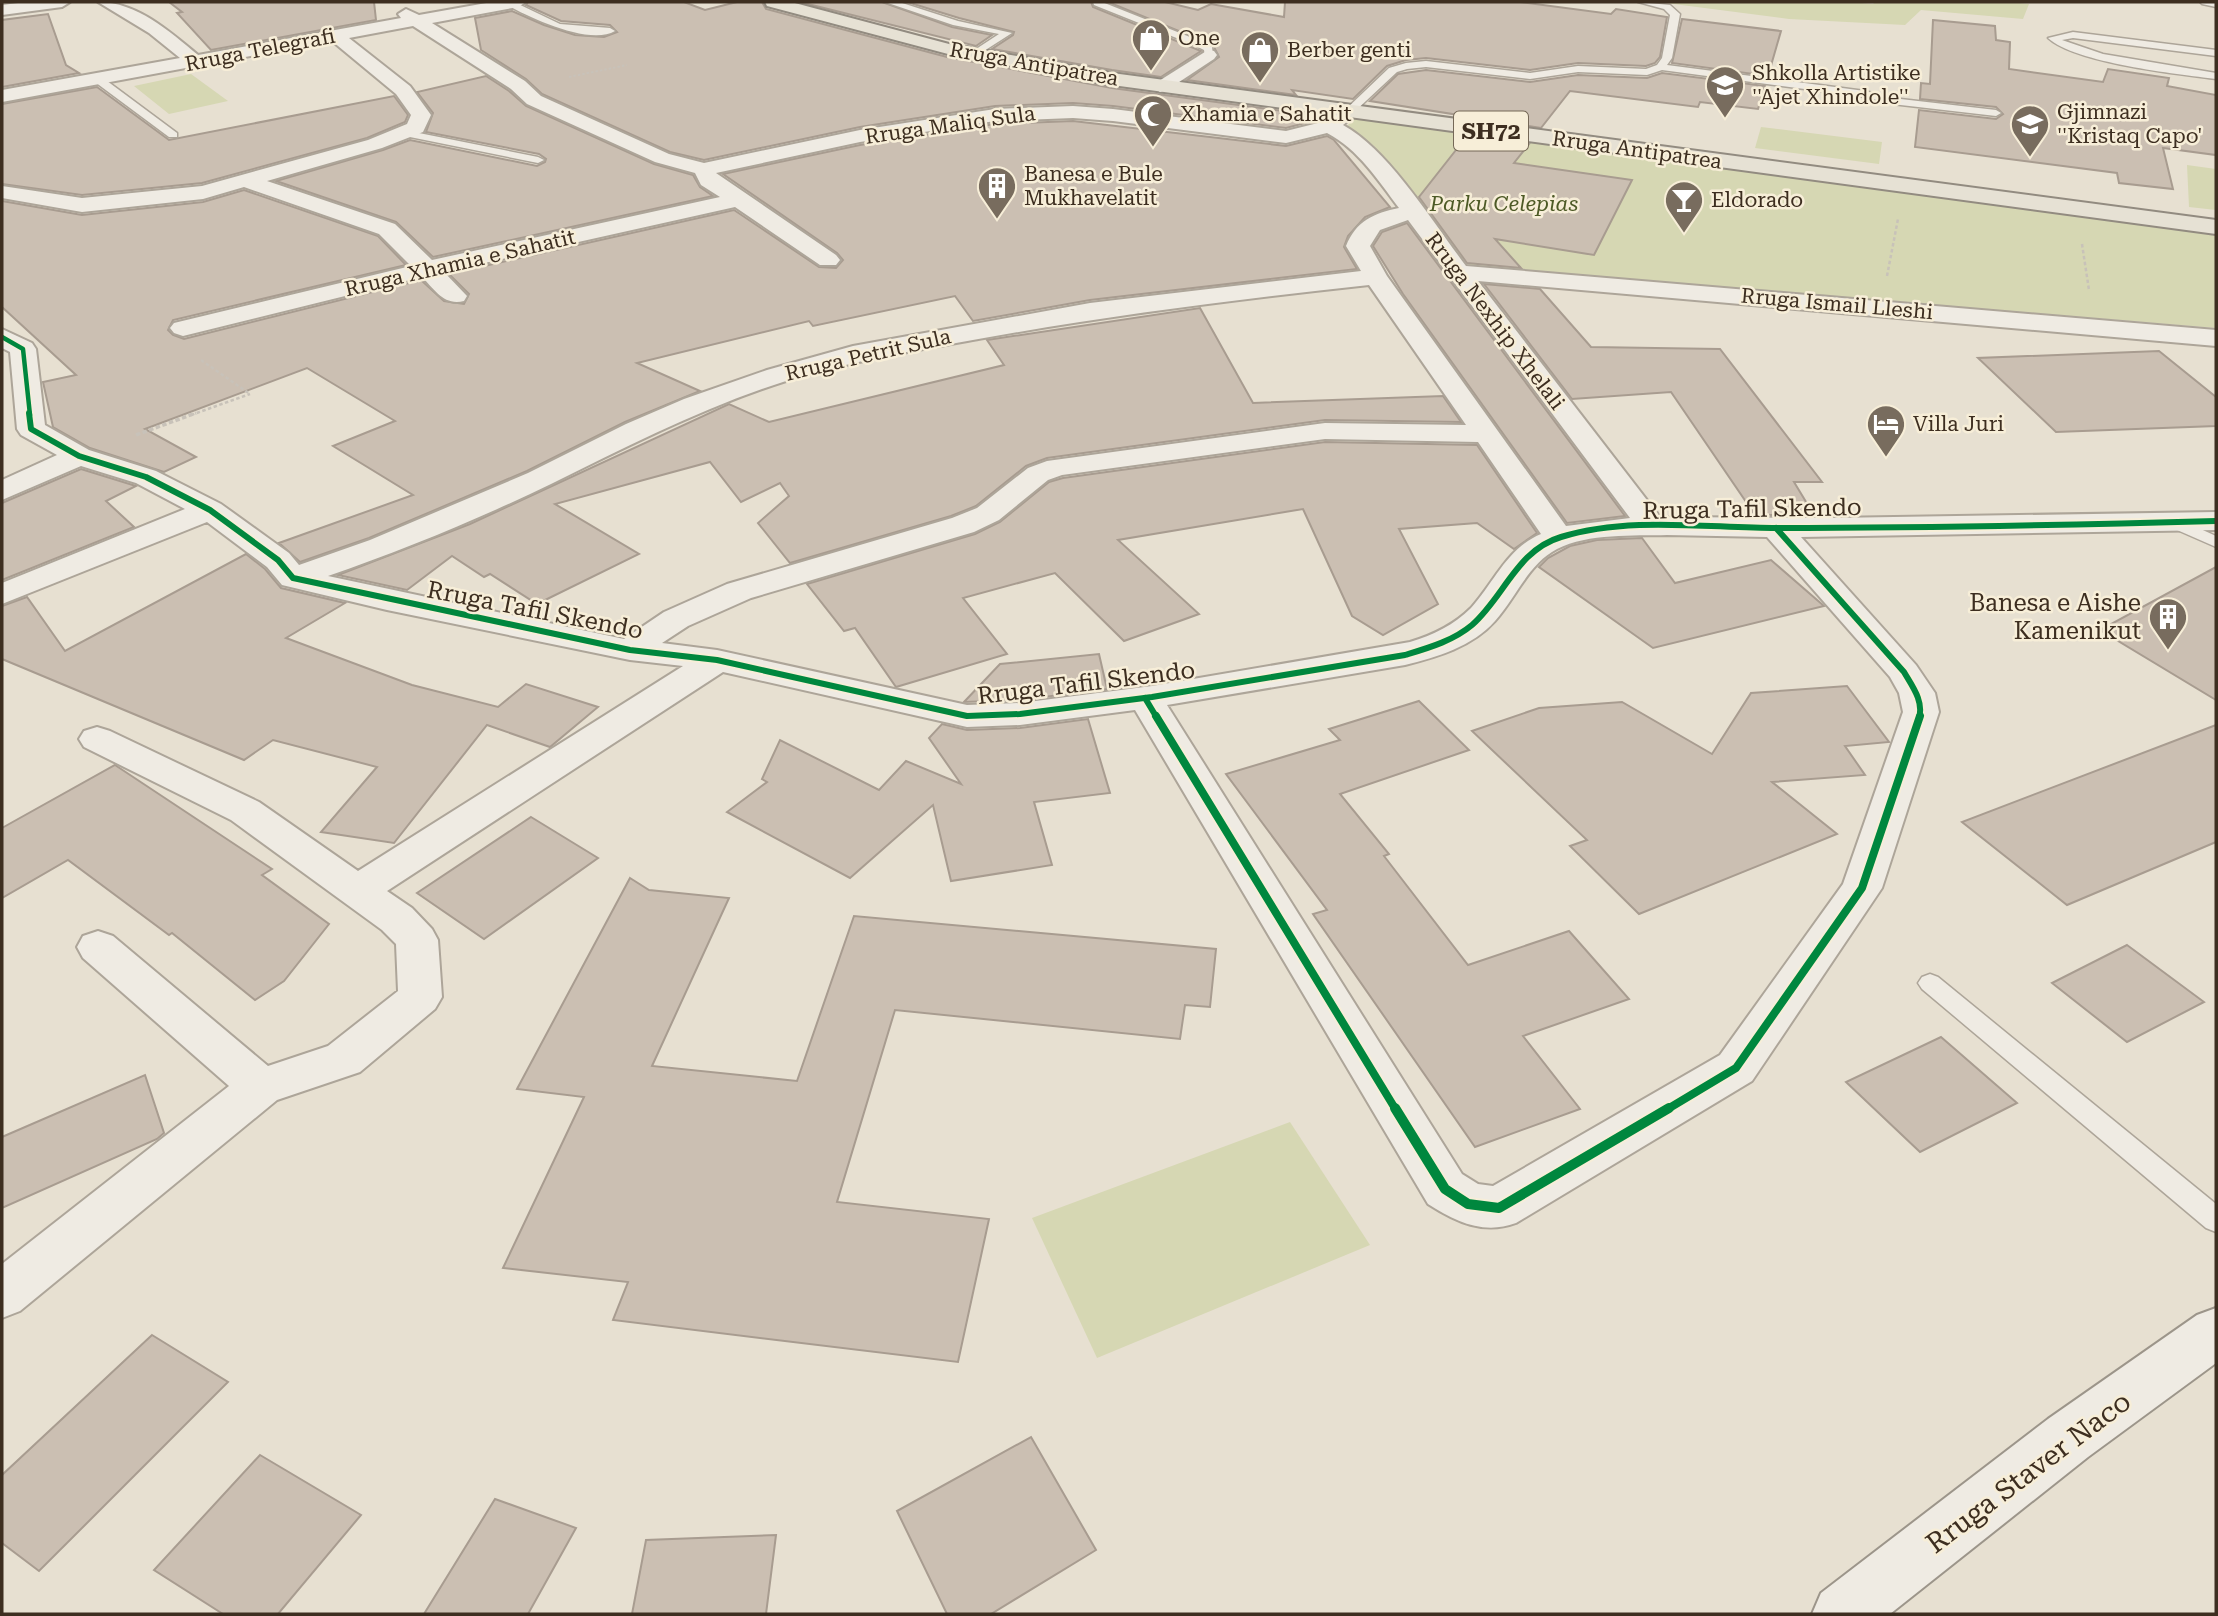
<svg xmlns="http://www.w3.org/2000/svg" width="2218" height="1616" viewBox="0 0 2218 1616" font-family="'Roboto Serif',serif">
<rect width="100%" height="100%" fill="#e7e0d1"/>
<g fill="#d6d7b3">
<polygon points="1658,2 1851,2 1873,4 1875,2 2009,2 2029,4 2023,19 1921,10 1905,25 1789,19"/>
<polygon points="191,74 228,101 169,114 134,86"/>
<polygon points="1354,117 2216,232 2216,328 1466,267 1374,146 1346,128"/>
<polygon points="1761,127 1882,142 1879,164 1755,148"/>
<polygon points="2187,165 2216,169 2216,210 2189,207"/>
<polygon points="1290,1122 1370,1245 1097,1358 1032,1218"/>
</g>
<g fill="#cbbfb2" stroke="#a89c90" stroke-width="2">
<polygon points="169,2 374,2 376,20 211,50 177,13 182,12"/>
<polygon points="528,2 684,2 705,10 737,2 762,2 766,9 947,57 1112,88 1313,115 1317,120 1286,128 1113,106 1073,103 995,106 860,127 704,160 670,152 542,94 526,79 481,50 475,18 512,11 544,25 575,35 604,37 617,32 610,25 561,21 526,5"/>
<polygon points="800,2 882,2 952,27 992,35 976,46"/>
<polygon points="907,2 1091,2 1093,7 1201,51 1161,77 1112,70 992,49 1013,35 1014,32 959,18"/>
<polygon points="1108,2 1165,2 1198,10 1211,4 1284,17 1285,2 1520,2 1611,14 1616,9 1667,17 1660,57 1655,63 1646,66 1578,63 1530,70 1426,58 1406,60 1387,66 1353,99 1292,90 1296,95 1187,80 1219,57 1213,45"/>
<polygon points="48,14 66,65 79,73 2,87 2,20"/>
<polygon points="1682,19 1781,31 1768,76 1672,63"/>
<polygon points="1933,20 1995,26 1996,40 2010,42 2009,69 2103,82 2108,69 2169,78 2167,86 2216,95 2216,155 2163,148 2173,189 2119,183 2117,173 1915,147 1919,110 1996,119 2003,114 1996,107 1920,99 1921,83 1930,84"/>
<polygon points="1426,70 1530,82 1578,75 1647,78 1662,73 1765,86 1758,109 1700,102 1698,107 1570,91 1541,128 1370,101 1398,74"/>
<polygon points="486,76 509,91 526,106 654,164 693,175 700,187 713,196 433,257 396,222 276,181 383,150 410,140 537,166 545,162 546,159 539,154 426,132 433,113 417,92"/>
<polygon points="97,87 169,140 394,96 408,115 405,122 367,138 202,183 82,195 2,184 2,104"/>
<polygon points="1073,121 1286,146 1327,136 1334,140 1390,207 1365,217 1348,236 1344,247 1357,269 1090,300 973,321 955,296 813,326 809,321 637,363 700,391 625,422 527,471 369,538 300,562 279,543 413,495 333,446 395,421 307,368 145,429 196,457 164,472 90,448 53,427 43,382 76,375 2,307 2,201 82,215 203,202 244,190 378,236 406,265 173,320 168,330 173,335 184,339 421,280 444,301 464,304 469,294 449,274 734,210 819,267 836,268 843,260 837,253 723,174 860,145 995,124"/>
<polygon points="1467,136 1529,144 1514,163 1632,180 1594,255 1495,239 1521,268 1467,263 1419,197"/>
<polygon points="1407,223 1625,516 1567,523 1403,294 1373,246 1382,232"/>
<polygon points="1484,284 1540,289 1591,347 1720,349 1822,482 1794,482 1814,515 1755,515 1671,392 1572,399"/>
<polygon points="1200,308 1253,403 1443,396 1461,422 1325,420 1047,458 1026,466 976,506 951,516 790,563 758,523 789,496 780,483 741,502 710,462 555,504 639,554 537,604 490,574 484,577 452,556 407,590 338,575 470,524 729,404 769,422 1004,365 987,340"/>
<polygon points="2159,351 2216,397 2216,426 2056,432 1978,358"/>
<polygon points="1325,442 1477,445 1537,533 1514,549 1477,523 1399,529 1438,604 1383,635 1352,616 1303,509 1118,540 1199,614 1124,641 1055,573 963,598 1007,654 896,687 855,628 844,631 807,584 975,534 1000,522 1049,482 1063,478"/>
<polygon points="81,469 136,486 106,501 134,527 2,580 2,503"/>
<polygon points="1642,538 1675,583 1771,560 1824,606 1653,648 1539,567 1548,558 1570,546 1597,540"/>
<polygon points="246,554 265,569 281,588 345,603 286,638 412,685 498,707 526,684 598,707 550,747 487,725 394,843 321,832 377,767 273,740 244,760 2,659 2,606 27,597 65,651"/>
<polygon points="2216,567 2216,700 2100,630"/>
<polygon points="1099,654 1107,689 1020,700 964,702 1000,664"/>
<polygon points="1847,686 1889,742 1845,746 1865,775 1772,782 1837,834 1639,914 1570,846 1587,840 1472,731 1539,708 1622,702 1712,754 1751,693"/>
<polygon points="1419,701 1469,750 1340,794 1389,854 1384,856 1468,965 1569,931 1629,999 1523,1036 1580,1109 1475,1147 1313,914 1327,910 1226,774 1340,740 1329,729"/>
<polygon points="1088,719 1110,793 1034,802 1052,865 951,881 933,805 850,878 727,812 767,782 762,779 780,740 879,790 906,761 961,784 929,738 942,724 967,730 1020,728"/>
<polygon points="2216,725 2216,842 2067,905 1962,822"/>
<polygon points="115,765 272,869 262,875 329,924 284,981 255,1000 172,933 169,935 68,860 2,898 2,828"/>
<polygon points="531,817 598,858 484,939 417,893"/>
<polygon points="630,878 649,890 729,898 652,1066 797,1081 854,916 1216,949 1210,1007 1185,1005 1180,1039 895,1010 837,1202 989,1219 958,1362 613,1320 628,1282 503,1268 584,1097 517,1089"/>
<polygon points="2127,945 2204,1002 2127,1042 2052,983"/>
<polygon points="1941,1037 2017,1103 1920,1152 1846,1082"/>
<polygon points="145,1075 164,1133 157,1139 2,1208 2,1137"/>
<polygon points="152,1335 228,1382 39,1571 2,1543 2,1475"/>
<polygon points="1031,1437 1096,1550 991,1614 947,1614 897,1511"/>
<polygon points="260,1455 361,1515 278,1614 223,1614 154,1570"/>
<polygon points="495,1499 576,1528 528,1614 424,1614"/>
<polygon points="776,1535 766,1614 632,1614 646,1540"/>
</g>
<g fill="none" stroke-linecap="round" stroke-linejoin="round">
<g stroke="#ada599" stroke-width="3">
<g id="service">
<path d="M506,2H514L560,24L610,28L615,31C590,46 530,18 507,5Z"/>
<polygon points="885,2 899,2 958,21 1012,33 973,58 968,55 970,53 999,34 953,25"/>
<polygon points="1093,2 1102,2 1200,41 1212,47 1213,55 1205,57 1204,50 1194,45 1094,5"/>
<polygon points="1638,2 1670,5 1680,14 1672,58 1667,65 1865,91 1892,98 1996,110 2001,113 1996,116 1892,104 1865,97 1662,70 1647,75 1578,72 1530,79 1426,67 1407,69 1397,72 1352,114 1343,112 1389,68 1406,63 1426,61 1530,73 1578,66 1646,69 1657,65 1662,58 1670,15 1664,9"/>
<polygon points="2200,2 2216,2 2216,7 2202,4"/>
<path d="M2073,32L2216,50V56L2073,38L2062,40L2103,54L2216,73V79C2177,74 2075,63 2048,38Z"/>
<polygon points="95,78 103,78 177,133 177,137 169,137 95,82"/>
<polygon points="404,130 538,157 544,160 538,163 400,135 400,131"/>
<polygon points="2174,517 2216,536 2216,547 2168,526 2166,522 2168,518"/>
<polygon points="1930,974 1938,977 2216,1204 2216,1232 2206,1228 1922,989 1918,983 1922,977"/>
</g>
</g>
<g stroke="#ada599" stroke-width="4">
<g id="minor">
<polygon points="26,2 70,2 62,7 2,15 2,5"/>
<path d="M98,2C137,2 169,31 198,55L401,18L398,14L406,9L419,15L492,2H526L518,7L432,23L525,81L541,96L669,154L704,163L860,130L995,109L1073,106L1113,109L1286,131L1322,122L1341,108H1355L1358,112L1343,125C1388,149 1434,224 1466,266L2216,330V346L1478,281L1660,517L1832,518L2216,512V530L1801,537L1916,665L1935,693L1939,712L1882,888L1752,1081L1516,1223C1484,1235 1456,1222 1428,1204L1135,710L1020,725L967,727L723,672L387,891L412,908L432,929L438,940L442,997L435,1009L360,1072L277,1100L20,1311L2,1318V1264L229,1086L83,958L77,947L83,936L98,931L113,936L268,1066L328,1046L398,991L396,944L382,930L231,820L84,747L79,739L84,731L97,727L110,731L259,802L358,871L683,666L630,660L387,610L282,585L267,567L207,522L2,604V583L185,509L136,483L81,466L2,500V480L57,455L21,435L17,429L10,352L2,348V329L32,343L36,349L45,425L89,450L156,471L221,504L289,553L299,565L370,540L528,473L626,424L684,399L767,370L853,346L1090,303L1361,271L1346,246C1356,221 1374,213 1399,208C1378,180 1358,149 1327,133L1286,143L1113,121L1073,118L995,121L860,142L716,173L836,255L840,260L836,265H820L735,207L444,272L467,296L464,301C444,306 435,290 422,277L183,336L174,333L170,328L174,323L411,266L379,234L244,187L203,199L82,212L2,198V186L82,198L202,186L368,140L407,124L411,115L396,94L332,41L2,102V90L180,58L149,33ZM413,26L511,89L527,104L655,162L695,173L701,185L720,197L432,260L395,224L267,181L382,148L423,132L431,115L410,86L349,38ZM1408,220L1630,518L1566,526L1387,276L1370,246L1380,230ZM1369,285L1466,425L1325,423L1047,461L1028,468L977,508L952,518L727,584L664,612L624,639L328,576C403,550 479,519 551,484C628,446 704,407 786,381C851,361 917,350 984,338C1112,315 1240,299 1369,285ZM1325,439L1478,442L1541,534C1507,548 1494,583 1471,608C1454,625 1433,635 1410,642L1152,686L1020,703L967,705L717,650L662,643L688,626L751,598L974,532L999,520L1048,480L1062,475ZM1667,535L1767,537L1890,677L1899,693L1903,712L1843,884L1720,1055L1493,1186L1478,1184L1462,1174L1167,705L1405,665C1437,657 1472,647 1495,621C1516,598 1528,564 1557,549C1589,533 1633,536 1667,535Z"/>
<polygon points="1208,50 1214,51 1217,55 1214,59 1167,90 1160,92 1151,86"/>
</g>
</g>
<g stroke="#9c958a" stroke-width="4">
<polygon id="secondary" points="2216,1308 2216,1363 2088,1457 1890,1614 1812,1614 1821,1593 2048,1419 2197,1315"/>
</g>
<g stroke="#928b80" stroke-width="4">
<polygon id="primary" points="765,2 791,2 949,44 1112,73 2216,220 2216,234 1112,85 948,54 767,6"/>
</g>
<polyline stroke="#c8c2b9" stroke-width="2" stroke-dasharray="2.5 2" stroke-linecap="butt" points="569,77 627,65"/>
<g stroke="#c8c2b9" stroke-width="2.5" stroke-dasharray="3.5 2.5" stroke-linecap="butt">
<polyline points="2082,244 2089,290"/>
<polyline points="1887,276 1898,219"/>
<polyline points="201,360 250,394"/>
<polyline points="191,415 250,394"/>
</g>
<polyline stroke="#c8c2b9" stroke-width="3.5" stroke-dasharray="4.5 2.5" stroke-linecap="butt" points="136,435 196,413"/>
<use href="#service" fill="#efebe3" fill-rule="evenodd"/>
<use href="#minor" fill="#efebe3" fill-rule="evenodd"/>
<use href="#secondary" fill="#efebe3" fill-rule="evenodd"/>
<use href="#primary" fill="#e6e1d4" fill-rule="evenodd"/>
<g stroke="#f7eed8" stroke-width="7">
<polyline id="cycleway-far3" points="2,337 23,349 30,415"/>
</g>
<g stroke="#f7eed8" stroke-width="10">
<g id="cycleway-far2">
<path d="M29,413L31,429L79,456L146,477L210,510L278,560L293,578L630,650L717,660L967,716L1020,714L1152,697L1405,655C1428,648 1453,641 1472,625C1504,597 1517,550 1561,537C1629,516 1707,528 1777,528C1923,528 2070,525 2216,521"/>
<path d="M1776,528L1904,672C1912,686 1924,701 1919,718"/>
<polyline points="1145,698 1157,718"/>
</g>
</g>
<g stroke="#f7eed8" stroke-width="12">
<g id="cycleway-far1">
<polyline points="1156,716 1396,1110"/>
<polyline points="1666,1110 1736,1068 1862,888 1920,716"/>
</g>
</g>
<g stroke="#f7eed8" stroke-width="14">
<polyline id="cycleway" points="1395,1108 1445,1189 1468,1204 1499,1208 1669,1108"/>
</g>
<use href="#cycleway-far3" stroke="#00873e" stroke-width="4.5"/>
<use href="#cycleway-far2" stroke="#00873e" stroke-width="6"/>
<use href="#cycleway-far1" stroke="#00873e" stroke-width="8"/>
<use href="#cycleway" stroke="#00873e" stroke-width="10"/>
</g>
<defs>
<g id="shop-pin" transform="scale(2.0125)"><path d="M0 17L-7.5 6A9.5 9.5 0 1 1 7.5 6Z" fill="#786c5e" stroke="#f7eed8"/><path d="M-5-2.5h2.3a2.7 3.5 0 0 1 5.4 0H5L5.5 6h-11ZM-1.5-2.5h3a1.5 2.3 0 0 0-3 0Z" fill="#fff"/></g>
<g id="school-pin" transform="scale(2.0125)"><path d="M0 17L-7.5 6A9.5 9.5 0 1 1 7.5 6Z" fill="#786c5e" stroke="#f7eed8"/><path d="M0-5L7-2L0 1L-7-2ZM-4 1L0 2.5L4 1V4Q0 6-4 4Z" fill="#fff"/></g>
<g id="mosque-pin" transform="scale(2.0125)"><path d="M0 17L-7.5 6A9.5 9.5 0 1 1 7.5 6Z" fill="#786c5e" stroke="#f7eed8"/><path d="M3.5-4.9A6 6 0 1 0 3.5 4.9A5 5 0 1 1 3.5-4.9Z" fill="#fff"/></g>
<g id="building-pin" transform="scale(2.0125)"><path d="M0 17L-7.5 6A9.5 9.5 0 1 1 7.5 6Z" fill="#786c5e" stroke="#f7eed8"/><path d="M-4-6H4V6H1V3H-1V6H-4ZM-2.5-4.3h1.7v1.8h-1.7ZM.8-4.3h1.7v1.8H.8ZM-2.5-1h1.7V.8h-1.7ZM.8-1h1.7V.8H.8Z" fill="#fff"/></g>
<g id="bar-pin" transform="scale(2.0125)"><path d="M0 17L-7.5 6A9.5 9.5 0 1 1 7.5 6Z" fill="#786c5e" stroke="#f7eed8"/><path d="M-6-5H6L.8 .8V4.5H3.5V6h-7V4.5H-.8V.8Z" fill="#fff"/></g>
<g id="hotel-pin" transform="scale(2.0125)"><path d="M0 17L-7.5 6A9.5 9.5 0 1 1 7.5 6Z" fill="#786c5e" stroke="#f7eed8"/><path d="M-6-4.5h1.5V1H6V5H4.5V3h-9V5H-6ZM-4 0a1.8 1.8 0 1 1 3.6 0ZM.5 0V-2.5h3Q6-2.5 6 0Z" fill="#fff"/></g>
</defs>
<g fill-rule="evenodd">
<use href="#shop-pin" x="1151" y="38"/>
<use href="#shop-pin" x="1260" y="50"/>
<use href="#school-pin" x="1725" y="85"/>
<use href="#mosque-pin" x="1153" y="114"/>
<use href="#school-pin" x="2030" y="124"/>
<use href="#building-pin" x="997" y="186"/>
<use href="#bar-pin" x="1684" y="200"/>
<use href="#hotel-pin" x="1886" y="424"/>
<use href="#building-pin" x="2168" y="617"/>
</g>
<g text-anchor="middle" stroke-width="5" stroke-linejoin="round" paint-order="stroke">
<g font-size="21" fill="#3d2e20" stroke="#f7eed8" text-anchor="start">
<text x="1178" y="45">One</text>
<text x="1287" y="57">Berber genti</text>
<text x="1752" y="80">Shkolla Artistike<tspan x="1752" dy="24">''Ajet Xhindole''</tspan></text>
<text x="2057" y="119">Gjimnazi<tspan x="2057" dy="24">''Kristaq Capo'</tspan></text>
<text x="1180" y="121">Xhamia e Sahatit</text>
<text x="1024" y="181">Banesa e Bule<tspan x="1024" dy="24">Mukhavelatit</tspan></text>
<text x="1711" y="207">Eldorado</text>
<text x="1913" y="431">Villa Juri</text>
</g>
<g font-size="21" fill="#3d2e20" stroke="#f7eed8">
<text transform="translate(260 50) rotate(-11)" y="7">Rruga Telegrafi</text>
<text transform="translate(1034 64) rotate(10)" y="7">Rruga Antipatrea</text>
<text transform="translate(950 125) rotate(-8)" y="7">Rruga Maliq Sula</text>
<text transform="translate(1637 150) rotate(8)" y="7">Rruga Antipatrea</text>
<text transform="translate(460 263) rotate(-13)" y="7">Rruga Xhamia e Sahatit</text>
<text transform="translate(1837 304) rotate(5)" y="7">Rruga Ismail Lleshi</text>
<text transform="translate(1495 321) rotate(53)" y="7">Rruga Nexhip Xhelali</text>
<text transform="translate(868 355) rotate(-13)" y="7">Rruga Petrit Sula</text>
</g>
<g font-size="21" font-style="italic" fill="#4d5a26" stroke="#f7eed8">
<text x="1504" y="211">Parku Celepias</text>
</g>
<rect fill="#f7eed8" stroke="#756857" stroke-width="2" x="1454" y="111.5" width="74" height="39" rx="5"/>
<g font-size="23" font-weight="bold" fill="#3d2e20">
<text x="1491" y="139">SH72</text>
</g>
<g font-size="24" fill="#3d2e20" stroke="#f7eed8">
<text transform="translate(1752 509) rotate(-1)" y="8">Rruga Tafil Skendo</text>
<text transform="translate(535 610) rotate(11)" y="8">Rruga Tafil Skendo</text>
<text transform="translate(1086 683) rotate(-7)" y="8">Rruga Tafil Skendo</text>
</g>
<g font-size="24" fill="#3d2e20" stroke="#f7eed8" text-anchor="end">
<text x="2141" y="611">Banesa e Aishe<tspan x="2141" dy="28">Kamenikut</tspan></text>
</g>
<g font-size="28" fill="#3d2e20" stroke="#f7eed8">
<text transform="translate(2028 1472) rotate(-37)" y="10">Rruga Staver Naco</text>
</g>
</g>
<rect width="2218" height="1616" fill="none" stroke="#3d2e20" stroke-width="7"/>
</svg>
